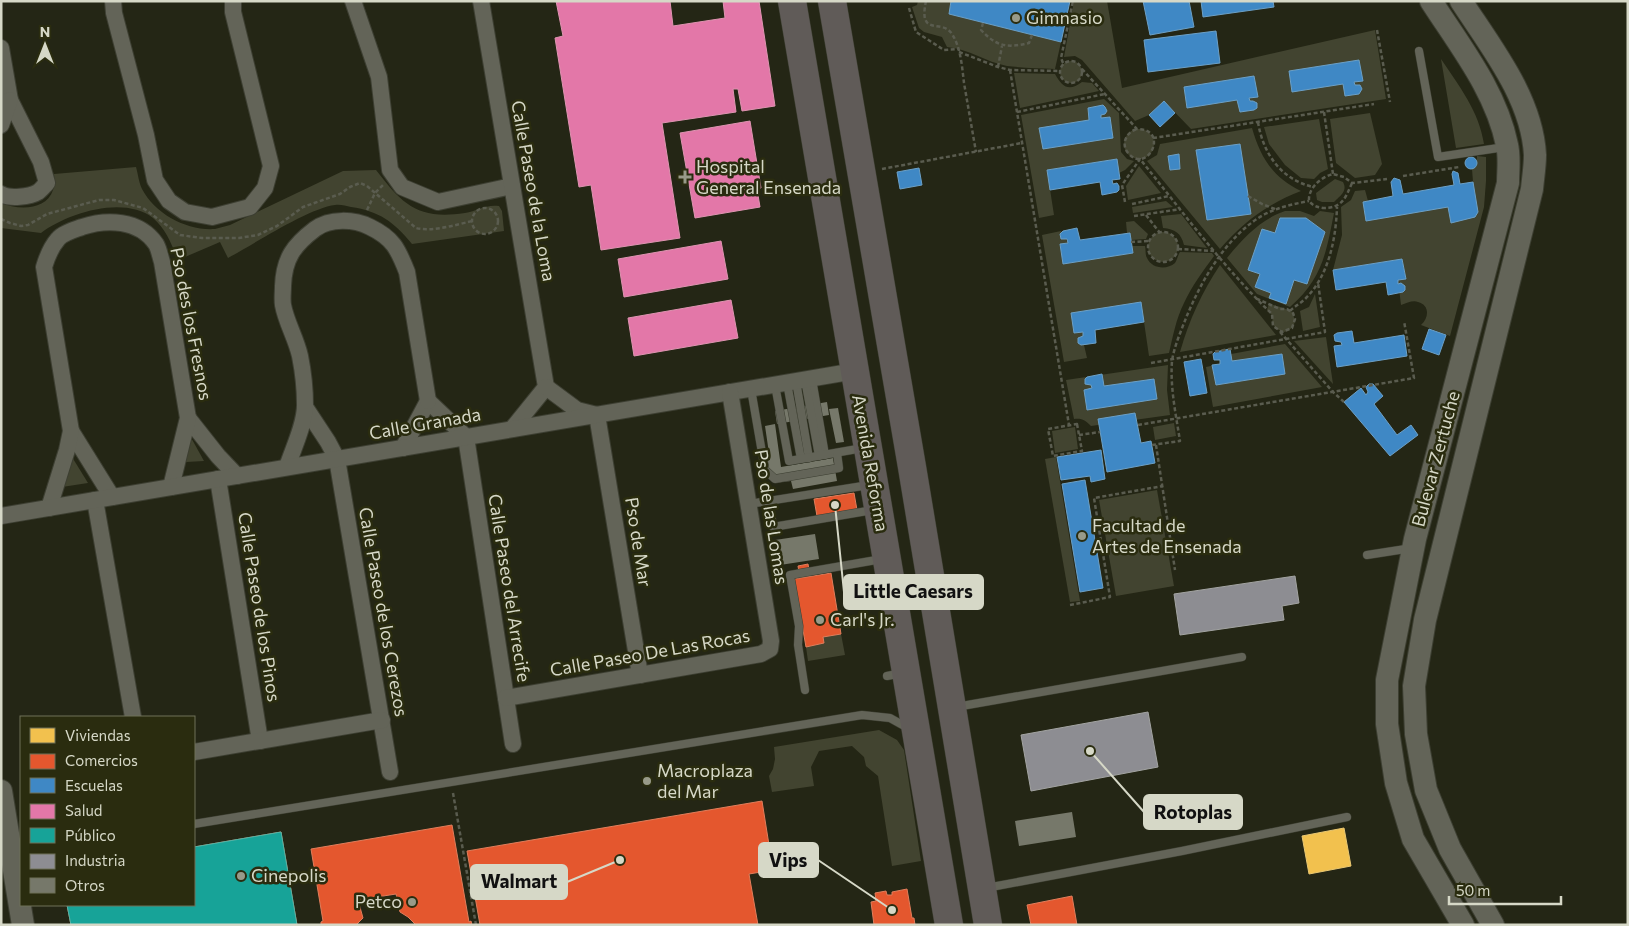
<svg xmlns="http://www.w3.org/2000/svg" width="1629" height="926" viewBox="0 0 1629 926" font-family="Commissioner,sans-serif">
<rect width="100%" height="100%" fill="#242615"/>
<g fill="#424430">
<path d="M918,1H951L949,14L1061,42L1055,69C1039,68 1023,68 1007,66C986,62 969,49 947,47L942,37L924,32L919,28L912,7L917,5Z"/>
<polygon points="1074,1 1107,1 1122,88 1375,30 1386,99 1191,129 1164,101 1149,115 1135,121 1082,60 1075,56 1064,57"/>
<path d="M1441,59C1459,86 1479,111 1484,144L1456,148Z"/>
<circle cx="1071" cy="72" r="11"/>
<path d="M1014,73L1055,74C1062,87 1069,92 1082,82L1092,83L1099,91L1020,108Z"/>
<polygon points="1104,99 1119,113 1121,152 1127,159 1134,161 1125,170 1119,173 1116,159 1047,170 1054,215 1039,218 1021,115"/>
<polygon points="1370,113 1382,164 1375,175 1355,178 1336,163 1330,119"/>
<polygon points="1319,119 1328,169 1320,173 1314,179 1301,178 1285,165 1269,144 1264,127"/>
<path d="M1252,128C1261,159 1273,177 1301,191C1269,203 1242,223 1220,249L1147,161L1157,155L1160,144Z"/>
<circle cx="1139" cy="144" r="15"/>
<path d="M1477,156L1486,157V181L1484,207L1450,336L1421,325C1429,318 1430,305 1418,302C1413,300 1407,303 1401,305L1398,280L1406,279L1402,259L1333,270L1342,235L1341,207L1351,200L1355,191L1365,190L1368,201L1473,182L1472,169L1477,166Z"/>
<polygon points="1139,166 1161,193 1128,200 1126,186"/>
<path d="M136,167C138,174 139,183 142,189C155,214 187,231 215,229C220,228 225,226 230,225L343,171L376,170C403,205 418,220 465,213C477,211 486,204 499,206L502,211L504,231L412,244C394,222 379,211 351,207C346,206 340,204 335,205C309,208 254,244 228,258L220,242L178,260C172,245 166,229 153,218C124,195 67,213 41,233L1,228V203C18,210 46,211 53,190C55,185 54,179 54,174Z"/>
<path d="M1335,179L1343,182C1348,191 1340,196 1334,202H1322L1317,200L1316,193Z"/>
<polygon points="1166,201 1173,207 1133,213 1132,207"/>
<path d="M1285,211H1300L1314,216L1320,211L1334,213C1326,254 1322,279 1290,307L1257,294L1227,258C1243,238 1261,219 1285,211Z"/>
<path d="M1181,214L1207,248L1184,245C1181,233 1175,229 1163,228L1161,216Z"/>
<polygon points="1134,221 1148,234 1146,239 1131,240 1130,233 1127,233 1126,222"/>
<path d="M1061,231L1068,243L1060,244L1063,264L1133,253L1132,246H1145C1146,250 1145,255 1147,258C1152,269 1167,270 1175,263C1177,260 1178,255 1180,252L1212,253L1214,256C1203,271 1192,286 1184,303C1176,319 1173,336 1169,353L1149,356L1144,322L1095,330L1096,343L1084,345L1087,358L1064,362L1042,235Z"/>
<circle cx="1163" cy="247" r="15"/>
<path d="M1220,265L1276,335L1180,352C1189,320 1202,292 1220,265Z"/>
<polygon points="1315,294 1320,327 1303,331 1300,311 1309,307"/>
<path d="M1269,304C1274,305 1289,309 1293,313L1295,322L1292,328L1285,332L1276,329L1272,322C1274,316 1271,314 1267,310Z"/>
<polygon points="1326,337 1333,384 1294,341"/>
<polygon points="1285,344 1322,387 1213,407 1206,367 1220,364 1231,354"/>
<path d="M1168,365L1167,390L1170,415L1091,426C1085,420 1082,418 1074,419L1066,380Z"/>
<polygon points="1174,423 1176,436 1155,440 1153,427"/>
<polygon points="1075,427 1078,449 1055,453 1052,431"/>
<polygon points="189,434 204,461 186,462"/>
<polygon points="72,457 88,483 62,487"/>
<polygon points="1056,457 1080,601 1070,602 1045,459"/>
<polygon points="1157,490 1174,586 1116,596 1099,500"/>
<polygon points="841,634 845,655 808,661 806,647 824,643 823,637"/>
<polygon points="879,730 897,740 904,750 921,861 892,866 878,776 866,766 864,757 852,746 819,751 811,767 814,786 772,792 769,776 773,769 775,759 774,747"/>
</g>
<polygon fill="#f2c14e" stroke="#eac872" points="1344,828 1351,866 1309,874 1302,836"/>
<g fill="#e4572e" stroke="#e07e5c">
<polygon points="854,493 857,510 817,516 814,499"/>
<polygon points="808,564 810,576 800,578 798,566"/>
<polygon points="831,573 841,634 823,637 824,643 806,647 794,579"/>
<polygon points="762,801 773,870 749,874 758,925 480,925 467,851"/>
<polygon points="452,825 469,922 471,921 472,925 416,925 408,917 400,912 396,894 358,900 363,918 356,925 321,925 321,922 323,921 311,849"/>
<polygon points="281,832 297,925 71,925 67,905 194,905 194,847"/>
<polygon points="907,889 912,918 914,918 915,925 874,925 871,902 876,901 875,893 886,891 887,895 892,895 892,892"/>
<polygon points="1072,896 1077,925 1031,925 1027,905"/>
</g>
<g fill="#3f88c5" stroke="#6ca0c6">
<polygon points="951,1 1070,1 1061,42 949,14"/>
<polygon points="1143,1 1189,1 1194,27 1150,35"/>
<polygon points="1201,1 1273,1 1274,7 1203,17"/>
<polygon points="1216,31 1220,63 1148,72 1144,40"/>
<polygon points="1359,60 1363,81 1354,82 1355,85 1360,85 1362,89 1359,94 1345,96 1343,84 1292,92 1289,71"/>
<polygon points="1254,76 1258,97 1249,98 1250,101 1253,101 1257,103 1257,108 1254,110 1240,112 1237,100 1187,108 1184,87"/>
<polygon points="1164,101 1175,113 1160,127 1149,115"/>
<polygon points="1103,105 1105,107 1107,111 1105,114 1101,115 1101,118 1110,117 1113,138 1043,149 1039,128 1089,120 1088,108"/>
<polygon points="1240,144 1251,214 1207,220 1196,150"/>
<polygon points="1179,154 1180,169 1170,170 1168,156"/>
<circle cx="1471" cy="163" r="6"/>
<polygon points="1117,159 1120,179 1112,180 1113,184 1117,183 1119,186 1119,190 1117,192 1102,195 1100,182 1050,190 1047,170"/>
<polygon points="919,168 922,185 900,189 897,172"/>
<polygon points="1453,171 1458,173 1460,184 1473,182 1478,212 1475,217 1451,223 1448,207 1366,221 1363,202 1393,196 1391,182 1394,178 1400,180 1403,194 1454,185 1452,174"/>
<polygon points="1280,218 1306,218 1325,232 1307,284 1294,280 1286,304 1269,298 1271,293 1255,287 1260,274 1248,270 1262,229 1275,233"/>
<polygon points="1077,228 1080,240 1130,233 1133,253 1063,264 1060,244 1068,243 1067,239 1061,239 1060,234 1063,231"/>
<polygon points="1402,259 1406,279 1398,280 1398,284 1401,283 1405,286 1405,290 1403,292 1388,295 1386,282 1336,290 1333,270"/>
<polygon points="1141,302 1144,322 1095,330 1096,343 1081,345 1078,343 1078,338 1083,336 1083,332 1074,333 1071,313"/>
<polygon points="1429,329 1446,335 1439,355 1422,349"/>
<polygon points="1352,331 1354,343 1404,335 1407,356 1337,367 1334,346 1342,345 1341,342 1335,341 1334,335 1337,333"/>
<polygon points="1230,349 1232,361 1282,354 1285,374 1216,385 1212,365 1220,364 1220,360 1214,360 1213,354 1215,352"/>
<polygon points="1201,359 1207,393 1190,396 1184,362"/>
<polygon points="1102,374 1104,386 1154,379 1157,399 1087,410 1084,390 1092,388 1091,385 1085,384 1085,379 1087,377"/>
<polygon points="1369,384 1373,384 1383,396 1374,404 1397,435 1411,425 1418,435 1390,456 1344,402 1361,388 1366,395 1368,392 1366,387"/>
<polygon points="1135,413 1141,443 1151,441 1155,463 1107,472 1098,419"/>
<polygon points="1101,450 1105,479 1091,482 1090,476 1061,480 1057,457"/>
<polygon points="1085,480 1103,588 1080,592 1062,484"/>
</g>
<g fill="#e377a8" stroke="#df94b1">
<polygon points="556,1 670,1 673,26 725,18 723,1 759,1 775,106 742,111 738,89 733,89 736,112 662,123 680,238 601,250 591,185 579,187 555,38 563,36"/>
<polygon points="750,121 761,188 757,189 760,207 695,218 680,133"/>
<polygon points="721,241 728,279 624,297 618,259"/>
<polygon points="731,300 738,338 634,356 628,318"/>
</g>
<polygon fill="#17a398" stroke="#50b3a6" points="281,832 297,925 71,925 67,905 194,905 194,847"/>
<g fill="#8d8d92" stroke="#a3a4a2">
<polygon points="1295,576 1299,603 1282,606 1284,620 1180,635 1174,594"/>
<polygon points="1148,712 1158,767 1031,791 1021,735"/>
</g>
<g fill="#76786a">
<polygon points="827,402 829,415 777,424 775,411"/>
<polygon points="838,408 844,442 836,443 829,409"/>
<polygon points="775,424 781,467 833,458 837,481 793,489 791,481 774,483 764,475 762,461 770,460 765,426"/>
<polygon points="815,534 819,559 780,565 775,540"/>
<polygon points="1072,812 1076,837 1019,846 1015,821"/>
</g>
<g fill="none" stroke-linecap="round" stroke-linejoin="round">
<g stroke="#3d3f32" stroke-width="9">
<g id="lane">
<polyline points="1419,51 1438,157 1505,147"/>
<polyline points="812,379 825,455"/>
<polyline points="805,380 819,456"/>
<polyline points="796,381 809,458"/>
<polyline points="787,383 801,459"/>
<polyline points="775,385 789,461 863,448"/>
<polyline points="751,389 765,470 775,479 839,468 837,453"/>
<polyline points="769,501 773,527 873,510"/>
<polyline points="749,504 869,485"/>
<polyline points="1367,555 1412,548"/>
<polyline points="887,676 902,673"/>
<polyline points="805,690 798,645 799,626 790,575 882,559"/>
<polyline points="956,707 1242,657"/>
<polyline points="194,824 862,715 890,718 908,728"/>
<polyline points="986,888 1182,851 1347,817"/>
</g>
</g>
<g stroke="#3d3f32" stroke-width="18">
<g id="street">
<polyline points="113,1 114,13 146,135 155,180 169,201 185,212 212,217 250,207 265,188 271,166 233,12 233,1"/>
<polyline points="353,1 379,77 390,170 402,187 438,202 512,186"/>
<polyline points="481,1 546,387 512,429"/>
<path d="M1,48L10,100L41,162L47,183C44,186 41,190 38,192C30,197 9,199 1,194"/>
<polyline points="1,125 10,100"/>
<polyline points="546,387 577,410 597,415 640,675"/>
<polyline points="428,401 466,437 513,744"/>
<polyline points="305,407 328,442 337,459 390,772"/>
<polyline points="188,418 218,456 237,476"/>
<polyline points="71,431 112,497"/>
<polyline points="403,448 428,401"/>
<path d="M287,467C293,449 305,424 305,405C305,389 303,371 300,356C296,338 286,322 283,305C282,299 283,292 283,286C284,258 294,245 315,229C330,218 354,219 370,227C393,238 398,249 407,272L428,401"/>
<polyline points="218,479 260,741"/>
<polyline points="95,500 133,717"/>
<path d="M49,508L67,450L71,431L44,267C47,257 51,247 58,239C63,233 74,230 82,227C106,219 139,219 156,244C159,249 160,256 162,262L188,418L171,487"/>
<polyline points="1,516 855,371"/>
<polyline points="506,698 761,654 770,649 771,641 730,392"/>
<polyline points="194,752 382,720"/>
</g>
</g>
<g stroke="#3d3f32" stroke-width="24">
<g id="secondary">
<path d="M1431,1C1460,46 1496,91 1507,145C1510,157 1508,171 1508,183L1415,539L1387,680V724L1396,783L1413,839L1463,925"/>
<path d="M1461,1C1491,47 1532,98 1535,155C1535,166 1533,178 1532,189L1425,620L1414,686L1416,734L1426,790L1450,849L1493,925"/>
<polyline points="1,791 23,925"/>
</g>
</g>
<g stroke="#3d3f32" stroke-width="29">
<g id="highway">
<polyline points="792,1 949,925"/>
<polyline points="832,1 912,467 988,925"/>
</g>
</g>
<g stroke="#5a5c4f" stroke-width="2.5" stroke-dasharray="4 2.5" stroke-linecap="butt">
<path d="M926,1C918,38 942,18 952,34C961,48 962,67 964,83C968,106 972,129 976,152"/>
<polyline points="909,8 916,32 944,50 958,49"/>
<path d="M983,23L981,30C997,47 1007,48 1029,43L1032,35"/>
<polyline points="1377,30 1390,102"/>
<polyline points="959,52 998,67 1010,70 1060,71"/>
<circle cx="1071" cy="72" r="11"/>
<polyline points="1063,63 1061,58 1073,1"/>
<polyline points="998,67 1002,46"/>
<path d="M1082,69L1137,129C1170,129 1148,174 1129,154C1120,145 1126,132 1137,129"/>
<polyline points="1010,70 1069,425"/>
<polyline points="1017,112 1105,94"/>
<polyline points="1324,112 1333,174"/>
<path d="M1258,122C1263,153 1280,179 1313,187"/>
<polyline points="1153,138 1374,104"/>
<polyline points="882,169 1022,143"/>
<polyline points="1403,176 1459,167"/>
<path d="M1352,183C1345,199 1342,208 1323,208C1317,207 1313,206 1309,201C1308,188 1321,177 1333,174L1344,177L1352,183L1387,179"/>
<polyline points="1248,196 1262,204 1275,209"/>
<path d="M1125,202L1122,185L1140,159C1182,211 1223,267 1272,314L1273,326L1282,332L1292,328L1295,319L1293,313L1287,309H1280L1255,298"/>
<polyline points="1132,204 1169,196"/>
<circle cx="485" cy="221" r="13"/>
<polyline points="367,210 375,193 383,185"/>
<polyline points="1146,215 1160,233"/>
<polyline points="1134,216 1181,209"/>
<path d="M1,219L10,223L21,226L28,225L47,214L99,200H114L143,208L180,235L202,238H239L258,235L277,226L303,207L340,194L350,187L360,183L367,186L416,228C432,232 456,225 472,221"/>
<circle cx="1163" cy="247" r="15"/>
<polyline points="1131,242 1149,241"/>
<polyline points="1178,249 1214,251"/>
<path d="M1290,311C1295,306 1301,303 1306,298C1329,275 1336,238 1337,207"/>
<polyline points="1280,332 1333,392 1344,402"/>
<polyline points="1151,363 1325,332 1318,283"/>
<polygon points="1077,424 1082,451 1053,456 1048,429"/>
<polyline points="1138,425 1414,378 1404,321"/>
<polyline points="1079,435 1100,432"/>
<path d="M1152,445L1180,441C1176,415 1170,388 1172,361C1174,347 1181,331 1186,318C1202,279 1227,235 1265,214C1279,207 1294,204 1309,201"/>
<polyline points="1156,445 1175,570"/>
<polyline points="1070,605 1110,597 1094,498 1163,486"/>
<polyline points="453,793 476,925"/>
</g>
<use href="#lane" stroke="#636458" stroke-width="8"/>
<use href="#street" stroke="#636458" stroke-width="16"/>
<use href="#secondary" stroke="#636458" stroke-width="22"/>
<use href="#highway" stroke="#605b58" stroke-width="28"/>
</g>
<g fill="#989a89" stroke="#2a2c0f" stroke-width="2">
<circle cx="1016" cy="18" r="5"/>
<path d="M682.5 169.5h5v5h5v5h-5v5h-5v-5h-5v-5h5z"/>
<circle cx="1082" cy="536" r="5"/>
<circle cx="820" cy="620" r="5"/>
<circle cx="647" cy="781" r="5"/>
<circle cx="241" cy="876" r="5"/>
<circle cx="412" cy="902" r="5"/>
</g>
<g text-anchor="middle" stroke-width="5" stroke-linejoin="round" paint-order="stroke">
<g font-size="18" fill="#d6d8c7" stroke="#2a2c0f" text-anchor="start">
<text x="1026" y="24">Gimnasio</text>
<text x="696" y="173">Hospital<tspan x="696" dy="21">General Ensenada</tspan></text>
<text x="1092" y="532">Facultad de<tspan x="1092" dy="21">Artes de Ensenada</tspan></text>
<text x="830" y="626">Carl's Jr.</text>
<text x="657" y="777">Macroplaza<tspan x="657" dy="21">del Mar</tspan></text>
<text x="251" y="882">Cinepolis</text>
<text x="402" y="908" text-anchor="end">Petco</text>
</g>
<g font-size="18" fill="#d6d8c7" stroke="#2a2c0f">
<text transform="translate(533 191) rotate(80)" y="6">Calle Paseo de la Loma</text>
<text transform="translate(191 324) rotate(79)" y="6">Pso des los Fresnos</text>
<text transform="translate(425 424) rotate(-10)" y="6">Calle Granada</text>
<text transform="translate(1436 459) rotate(-75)" y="6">Bulevar Zertuche</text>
<text transform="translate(870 463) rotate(80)" y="6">Avenida Reforma</text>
<text transform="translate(771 517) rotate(81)" y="6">Pso de las Lomas</text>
<text transform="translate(638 542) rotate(81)" y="6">Pso de Mar</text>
<text transform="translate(509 588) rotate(81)" y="6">Calle Paseo del Arrecife</text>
<text transform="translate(259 607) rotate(81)" y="6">Calle Paseo de los Pinos</text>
<text transform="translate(383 612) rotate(80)" y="6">Calle Paseo de los Cerezos</text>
<text transform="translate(650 653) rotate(-10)" y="6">Calle Paseo De Las Rocas</text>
</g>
</g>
<path fill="none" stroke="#d6d8c7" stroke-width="2" d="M835 505L844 592M1090 751L1144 812M892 910L818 860M620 860L567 882"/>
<g fill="#d6d8c7" stroke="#2a2c0f" stroke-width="2">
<circle cx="835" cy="505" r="5"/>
<circle cx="1090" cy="751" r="5"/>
<circle cx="892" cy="910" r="5"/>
<circle cx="620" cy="860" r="5"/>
</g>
<g fill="#d6d8c7" stroke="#d6d8c7" stroke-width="2">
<rect x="844" y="575" width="139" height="34" rx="5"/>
<rect x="1144" y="795" width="98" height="34" rx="5"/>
<rect x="759" y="843" width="59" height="34" rx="5"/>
<rect x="471" y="865" width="96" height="34" rx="5"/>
</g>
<g font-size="19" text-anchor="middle" font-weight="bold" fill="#111">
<text x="913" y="598">Little Caesars</text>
<text x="1193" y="819">Rotoplas</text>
<text x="788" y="867">Vips</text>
<text x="519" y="888">Walmart</text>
</g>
<rect width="1629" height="926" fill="none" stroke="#d6d8c7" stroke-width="5"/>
<rect x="20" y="716" width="175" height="190" fill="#2a2c0f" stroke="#6f7159"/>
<rect x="30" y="728" width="25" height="15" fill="#f2c14e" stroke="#6f7159"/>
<text x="65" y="741" font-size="15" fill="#d6d8c7">Viviendas</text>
<rect x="30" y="754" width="25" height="15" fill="#e4572e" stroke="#6f7159"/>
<text x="65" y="766" font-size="15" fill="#d6d8c7">Comercios</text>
<rect x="30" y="778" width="25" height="15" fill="#3f88c5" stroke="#6f7159"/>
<text x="65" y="791" font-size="15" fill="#d6d8c7">Escuelas</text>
<rect x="30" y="804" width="25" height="15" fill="#e377a8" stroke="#6f7159"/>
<text x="65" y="816" font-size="15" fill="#d6d8c7">Salud</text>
<rect x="30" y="828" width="25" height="15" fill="#17a398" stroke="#6f7159"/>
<text x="65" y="841" font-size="15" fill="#d6d8c7">Público</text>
<rect x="30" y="854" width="25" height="15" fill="#8d8d92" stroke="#6f7159"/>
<text x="65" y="866" font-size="15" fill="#d6d8c7">Industria</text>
<rect x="30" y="878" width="25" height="15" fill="#76786a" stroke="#6f7159"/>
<text x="65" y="891" font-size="15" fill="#d6d8c7">Otros</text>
<g transform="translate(45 45)" stroke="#2a2c0f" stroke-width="4" paint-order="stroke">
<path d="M0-4L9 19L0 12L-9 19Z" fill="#d6d8c7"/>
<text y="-8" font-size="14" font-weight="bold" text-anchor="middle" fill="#d6d8c7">N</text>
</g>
<path d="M1449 896v8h112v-8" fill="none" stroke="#d6d8c7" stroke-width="2.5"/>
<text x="1456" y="896" font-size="15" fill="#d6d8c7" stroke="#2a2c0f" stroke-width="4" paint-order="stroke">50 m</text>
</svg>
